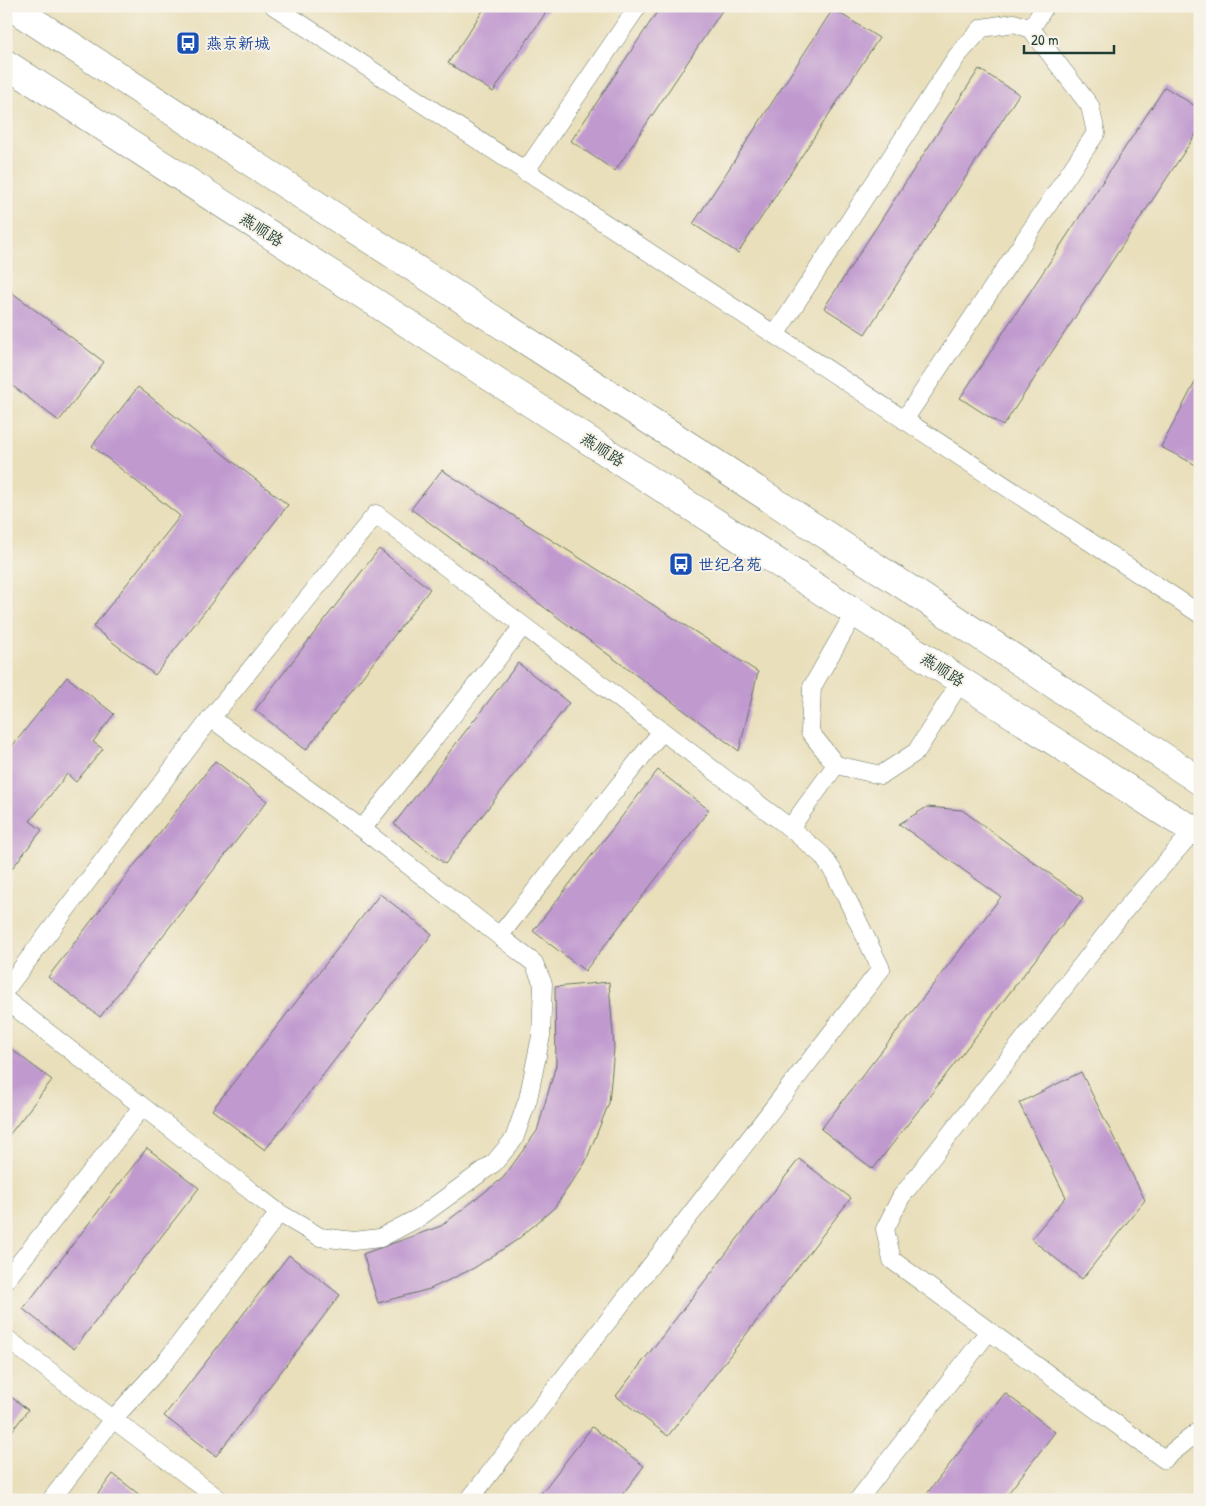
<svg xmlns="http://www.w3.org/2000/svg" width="1206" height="1506" viewBox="0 0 1206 1506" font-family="'Patrick Hand','LXGW WenKai TC',sans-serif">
<rect width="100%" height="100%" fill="#f7f3e8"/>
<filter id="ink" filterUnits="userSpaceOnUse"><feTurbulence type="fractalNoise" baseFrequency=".02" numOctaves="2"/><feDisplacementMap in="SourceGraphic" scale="10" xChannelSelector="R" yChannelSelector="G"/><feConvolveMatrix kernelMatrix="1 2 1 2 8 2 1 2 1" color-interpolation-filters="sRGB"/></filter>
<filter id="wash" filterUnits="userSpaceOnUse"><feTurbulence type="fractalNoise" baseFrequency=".0096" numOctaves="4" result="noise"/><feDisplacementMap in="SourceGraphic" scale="20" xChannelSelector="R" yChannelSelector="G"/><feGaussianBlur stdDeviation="1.12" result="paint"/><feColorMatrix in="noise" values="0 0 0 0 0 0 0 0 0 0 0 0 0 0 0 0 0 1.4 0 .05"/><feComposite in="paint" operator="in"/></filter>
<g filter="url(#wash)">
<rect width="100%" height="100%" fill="#e9dfbb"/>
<g id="blocks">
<g fill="#c099cf">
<polygon points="486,6 550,6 493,92 448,63"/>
<polygon points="661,6 725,6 615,171 571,141"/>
<polygon points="833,9 879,38 738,253 693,224"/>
<polygon points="979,69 1019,94 865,334 824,308"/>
<polygon points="1165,87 1200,109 1200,128 1003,426 960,398"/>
<polygon points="6,288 104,362 59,421 6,381"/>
<polygon points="1200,373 1200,467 1161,447"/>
<polygon points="138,387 288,505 155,675 93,627 180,516 92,446"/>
<polygon points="442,470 758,672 739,751 411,509"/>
<polygon points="379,549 430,589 306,750 255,710"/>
<polygon points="518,663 569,703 445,864 394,824"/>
<polygon points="67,677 114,714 93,742 103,749 76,782 67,774 30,821 42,830 6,876 6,754"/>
<polygon points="215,761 267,801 100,1017 48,977"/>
<polygon points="658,770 709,810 585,971 533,931"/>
<polygon points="927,807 962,810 1083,898 873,1169 821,1129 1001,897 899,824"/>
<polygon points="380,894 432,934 265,1150 212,1110"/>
<polygon points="609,982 614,1048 609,1103 585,1163 554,1208 517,1240 474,1268 430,1289 378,1303 363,1254 441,1226 503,1178 537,1131 556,1065 555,987"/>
<polygon points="6,1045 52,1080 6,1139"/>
<polygon points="1081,1072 1145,1200 1082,1279 1031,1239 1066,1197 1019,1103"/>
<polygon points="147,1148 199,1188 74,1349 23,1309"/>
<polygon points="799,1159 851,1198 668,1436 616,1396"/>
<polygon points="289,1255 340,1295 216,1456 164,1416"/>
<polygon points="6,1393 28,1410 6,1439"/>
<polygon points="1005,1393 1055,1432 1003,1500 922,1500"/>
<polygon points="592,1427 644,1466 618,1500 536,1500"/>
<polygon points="113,1474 146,1500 93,1500"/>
</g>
</g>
</g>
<g filter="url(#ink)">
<use href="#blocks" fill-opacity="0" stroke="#667663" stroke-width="1"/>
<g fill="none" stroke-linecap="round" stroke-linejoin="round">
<g stroke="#667663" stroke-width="19">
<g id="service">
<polyline points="274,6 1200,614"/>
<polyline points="1031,29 1045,6"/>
<polyline points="525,172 638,6"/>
<polyline points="775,335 957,56 982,28 1014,23 1031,29 1090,106 1096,133 904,420"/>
<polyline points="855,612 812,687 810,732 836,765 881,775 916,752 961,681 939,716"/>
<polyline points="790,828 836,765"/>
<polyline points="362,829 523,626 442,729"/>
<polyline points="1194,830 1123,912 901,1197 885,1229 892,1260 1164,1459 1200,1430"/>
<polyline points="500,935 662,731"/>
<polyline points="6,989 211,718 376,514 790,828 822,855 835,874 881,969 469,1500"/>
<polyline points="6,1000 279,1213 320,1237 354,1241 380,1238 418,1218 494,1163 514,1139 528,1099 541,1036 543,984 534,963 362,829 211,718"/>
<polyline points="6,1280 142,1107"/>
<polyline points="6,1338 220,1500"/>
<polyline points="51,1500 113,1419 167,1360 279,1213"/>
<polyline points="858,1500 989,1331"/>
</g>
</g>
<g stroke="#667663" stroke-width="29">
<g id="primary">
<polyline points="10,6 911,590 1200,781"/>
<polyline points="6,64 1173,818 1200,833"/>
</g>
</g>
<use href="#service" stroke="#fff" stroke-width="18"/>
<use href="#primary" stroke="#fff" stroke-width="28"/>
</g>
</g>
<defs>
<g id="bus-square" transform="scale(1.25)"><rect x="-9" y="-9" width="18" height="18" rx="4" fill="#1a4fb4" stroke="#f7f3e8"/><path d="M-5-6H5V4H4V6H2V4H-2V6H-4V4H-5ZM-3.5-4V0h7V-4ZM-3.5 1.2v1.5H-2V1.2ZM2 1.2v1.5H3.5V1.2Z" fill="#fff"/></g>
</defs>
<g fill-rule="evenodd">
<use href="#bus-square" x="188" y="43"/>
<use href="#bus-square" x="681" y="564"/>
</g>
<g text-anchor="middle" stroke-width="4" stroke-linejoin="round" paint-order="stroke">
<g font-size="16" fill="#164399" stroke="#f7f3e8" text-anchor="start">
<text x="206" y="49">燕京新城</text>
<text x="698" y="570">世纪名苑</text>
</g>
<g font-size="16" fill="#1f3d34" stroke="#f7f3e8">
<text transform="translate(262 229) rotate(33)" y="6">燕顺路</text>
<text transform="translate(603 449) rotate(33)" y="6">燕顺路</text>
<text transform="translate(943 669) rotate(33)" y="6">燕顺路</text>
</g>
</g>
<rect width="1206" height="1506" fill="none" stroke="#f7f3e8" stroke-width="25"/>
<path d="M1024 45v8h90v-8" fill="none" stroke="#1f3d34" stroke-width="2.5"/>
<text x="1031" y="45" font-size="15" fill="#1f3d34" stroke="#f7f3e8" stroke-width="4" paint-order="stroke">20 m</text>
</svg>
